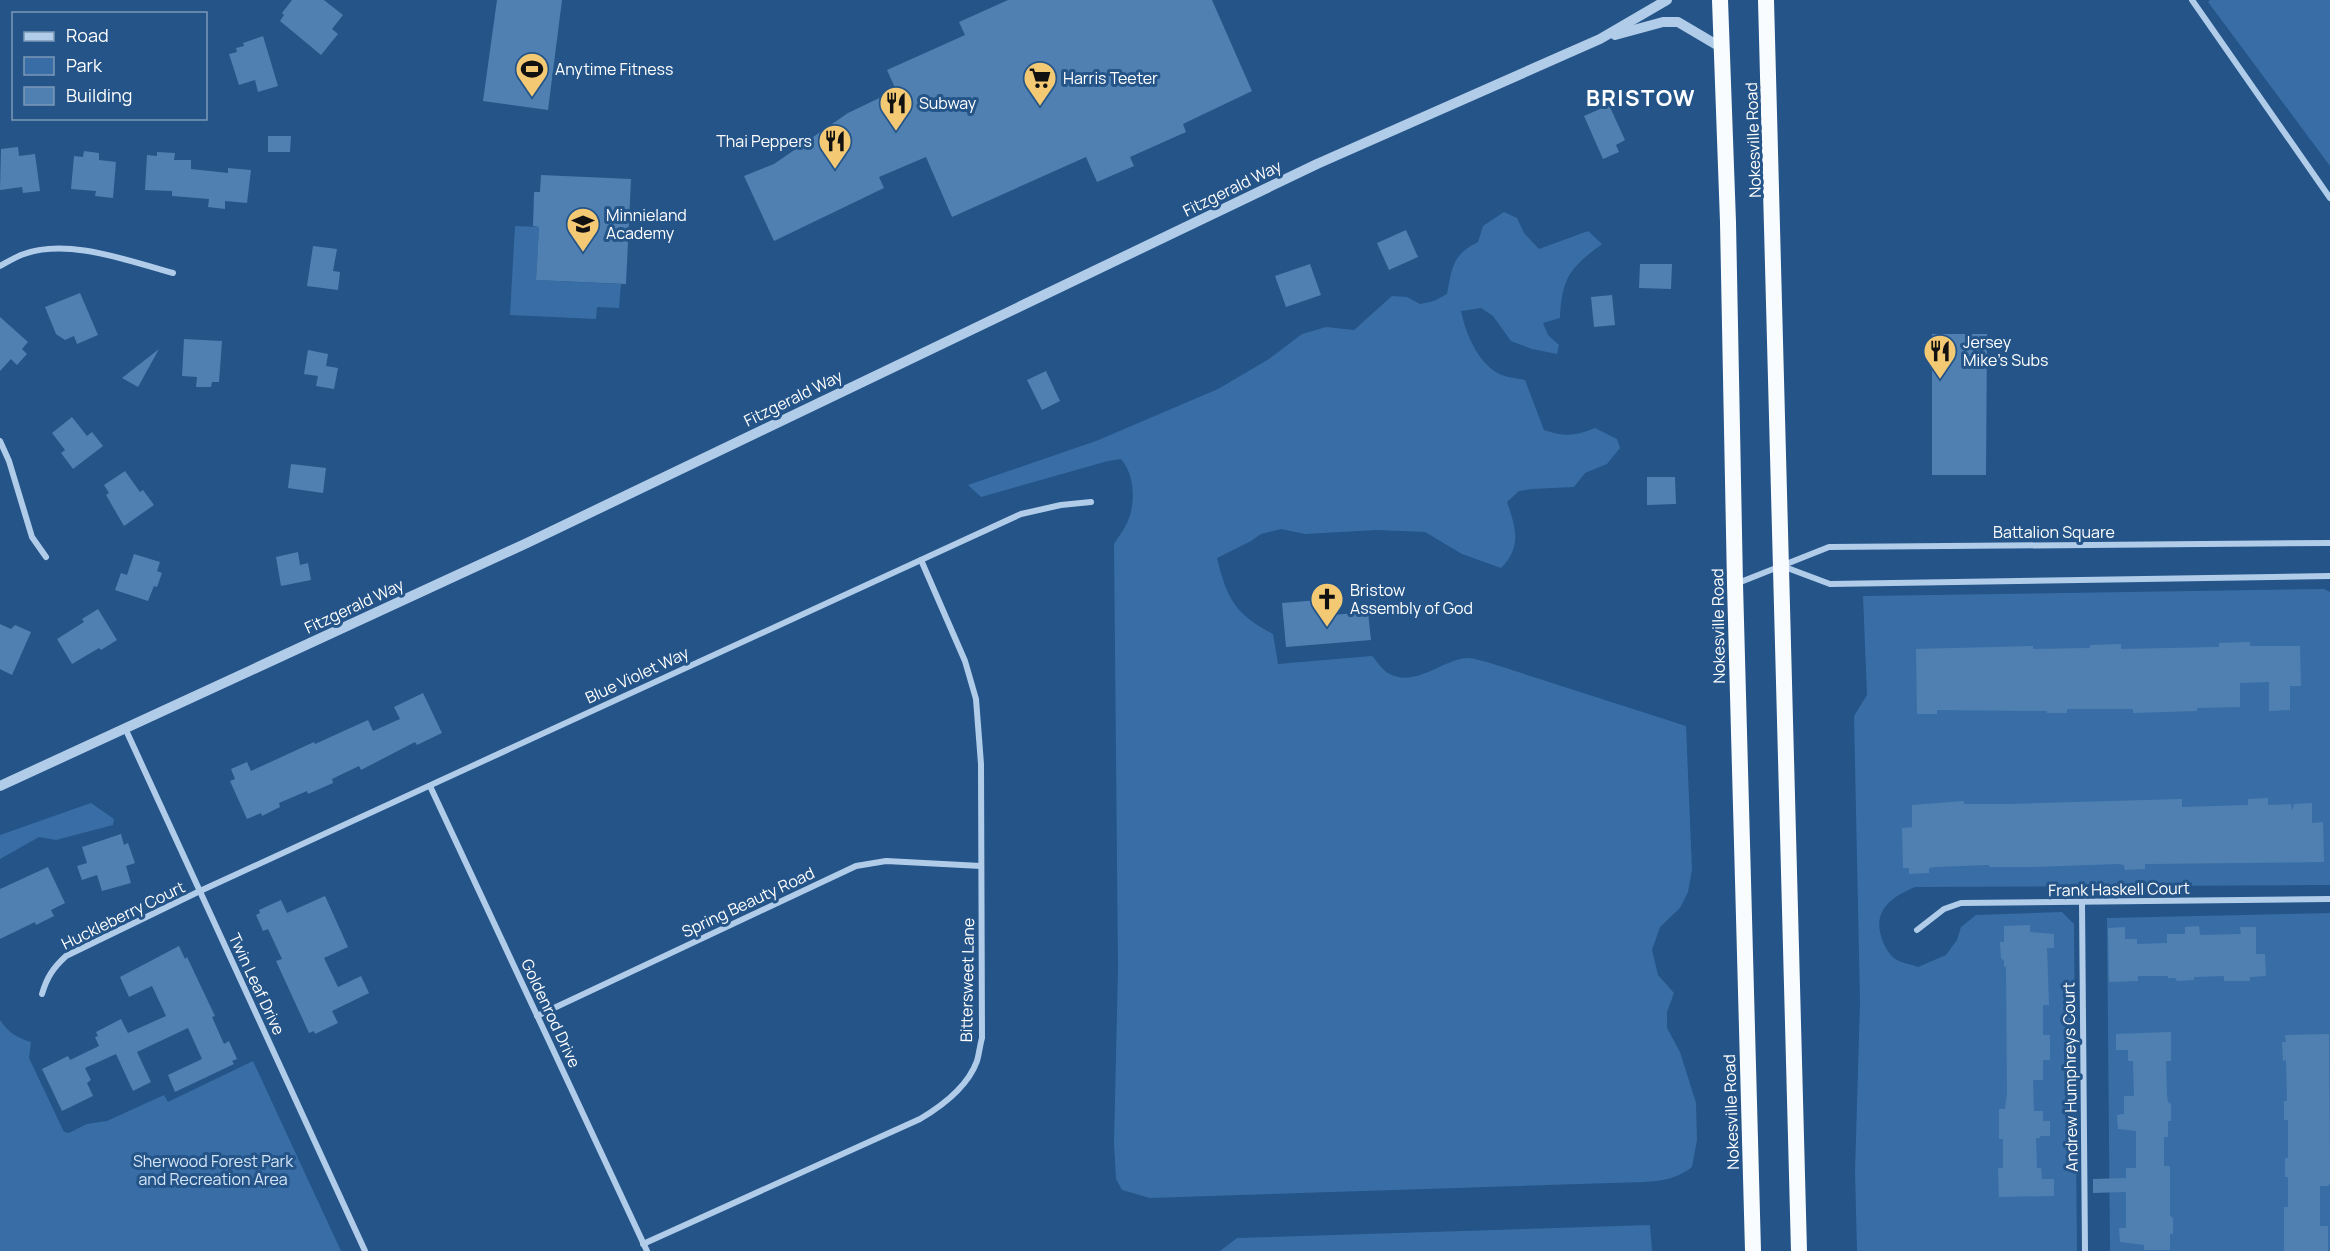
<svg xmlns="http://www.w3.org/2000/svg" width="2330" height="1251" viewBox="0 0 2330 1251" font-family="Manrope,sans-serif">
<rect width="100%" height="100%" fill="#245488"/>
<g fill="#386ea5">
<polygon points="2210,0 2330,0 2330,166 2208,2"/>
<path d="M1504,212L1517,218L1524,233L1539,249L1588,231L1602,244C1570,268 1562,277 1560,318L1543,323L1548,335L1559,345L1557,354L1532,349L1511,341L1493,316L1481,308L1461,311C1465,331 1476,358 1493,370C1501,377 1515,378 1525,380L1544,430C1564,437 1576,436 1595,428L1617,439L1620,448L1607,464L1585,473L1574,487L1532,489L1519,491L1507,502C1516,528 1522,547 1501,568L1462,554L1425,532L1377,530L1305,534L1281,529L1261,534L1251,541L1217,558C1227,599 1235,614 1273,634L1278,664L1372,656C1377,661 1382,670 1388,673C1415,689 1442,659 1468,658C1474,658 1481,661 1487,662L1686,726L1692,870L1688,892L1680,908L1660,927L1652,950L1658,975L1674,993L1667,1012V1028L1680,1052L1696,1103L1697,1140L1692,1167C1676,1179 1663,1181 1643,1182L1150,1198L1122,1190L1116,1179L1114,1143L1118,969L1114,544C1118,537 1124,530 1127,523C1136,504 1135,475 1121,459L1108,461L981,497L968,485L1096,441L1218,389L1269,359L1302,334L1326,327L1354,330L1392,296L1407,297L1420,304L1434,301L1447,294C1452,268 1452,255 1478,242L1483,226Z"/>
<polygon points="515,226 539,227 536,280 621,284 619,308 597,307 596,319 510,315"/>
<path d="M2324,589L2330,592V885L1915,887C1891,897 1872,911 1882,939C1884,946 1889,954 1895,959C1901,963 1911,964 1918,967L1946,955L1957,940L1961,927L1976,915L2062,912L2074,924L2077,1251H1857L1855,1172L1860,1002L1854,716L1867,695L1863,596Z"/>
<polygon points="91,803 114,819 113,825 56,840 39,837 0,859 0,835"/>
<polygon points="2330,913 2330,1251 2110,1251 2107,918"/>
<path d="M0,1020C8,1032 17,1038 31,1042L29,1058L64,1132L69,1133L87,1124L107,1121L164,1095L168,1102L253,1061L341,1251H0Z"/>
<polygon points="1650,1225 1652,1251 1220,1251 1237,1238"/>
</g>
<g fill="#5080b2">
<polygon points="292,0 324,0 343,15 332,29 338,34 321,55 280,21 284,15 282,13"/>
<polygon points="497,0 562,0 548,110 483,101"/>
<polygon points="1008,0 1212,0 1252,91 1183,124 1186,132 1130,157 1134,166 1097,182 1086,157 952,217 926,157 879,177 884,188 774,241 744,176 774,164 848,113 896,90 887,70 965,35 959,22"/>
<polygon points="263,36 278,86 258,92 255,80 239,85 229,54 237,52 236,48 244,46 243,43"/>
<polygon points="1609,105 1625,140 1616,145 1619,152 1603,159 1584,116"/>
<polygon points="268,136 291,136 290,152 268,152"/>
<polygon points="18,147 19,156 35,154 40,191 23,193 22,187 0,190 1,149"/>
<polygon points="84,151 99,153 99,160 116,162 113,198 95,196 96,191 71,189 74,156 83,157"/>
<polygon points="157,152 175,153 174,160 191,160 191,169 228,173 228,168 251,170 247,203 225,201 225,209 208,207 209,199 172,196 172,191 145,190 147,155 157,156"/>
<polygon points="541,175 631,179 626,284 536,280 539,227 533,226 534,192 540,192"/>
<polygon points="1406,230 1418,257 1389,270 1377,243"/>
<polygon points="313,246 337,249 333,271 340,272 338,290 307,286"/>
<polygon points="1310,264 1321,295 1286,307 1275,276"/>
<polygon points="1640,264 1672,264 1671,289 1639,288"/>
<polygon points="80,293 98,335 77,344 74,336 65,340 56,334 45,307"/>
<polygon points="1612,295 1615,325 1594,327 1591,297"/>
<polygon points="0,317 28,342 22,349 27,354 17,365 11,359 0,371"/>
<polygon points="1932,334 1987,334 1986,475 1932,475"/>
<polygon points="184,339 222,341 219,382 212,382 211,387 196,387 197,377 182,376"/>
<polygon points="159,349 138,387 122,378"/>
<polygon points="308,350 328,354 326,366 338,368 334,389 316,386 318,376 304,374"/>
<polygon points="1046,371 1060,401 1042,410 1027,380"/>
<polygon points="72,417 87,436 92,432 103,446 73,469 61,453 65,450 52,433"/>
<polygon points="291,464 326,468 323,493 288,488"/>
<polygon points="125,471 140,492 143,490 154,505 124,526 106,495 109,493 104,485"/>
<polygon points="1647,477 1675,477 1676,504 1647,505"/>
<polygon points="298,552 300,565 308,563 311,580 281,586 276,557"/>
<polygon points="134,554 160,562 157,571 162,573 157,587 154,586 148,601 115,590 121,573 127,575"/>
<polygon points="1319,600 1321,616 1368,612 1371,640 1286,647 1282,603"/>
<polygon points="98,609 117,640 101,650 99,648 72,664 57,639 84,622 82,619"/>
<polygon points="0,624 11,629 15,625 31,632 12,675 0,669"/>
<polygon points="2250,642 2250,646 2300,646 2301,686 2290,686 2290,710 2269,711 2269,682 2240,683 2240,707 2197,708 2197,711 2133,713 2133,709 2067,709 2067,713 2047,713 2047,711 1937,710 1937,714 1917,714 1916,649 2033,646 2033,649 2090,648 2090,645 2121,644 2121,649 2219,647 2219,643"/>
<polygon points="423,693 442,733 417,745 415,742 361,770 359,766 332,779 333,783 308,794 307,791 279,803 280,807 262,816 261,813 247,819 230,781 235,779 231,769 247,762 251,771 314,742 315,744 368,720 373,731 400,719 394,707"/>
<polygon points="2268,798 2268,805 2291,804 2292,811 2294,804 2312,803 2312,823 2323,822 2324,862 2145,864 2145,869 2125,870 2124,865 2118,864 2033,867 1989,867 1989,865 1936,867 1929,868 1929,873 1909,874 1909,868 1903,868 1902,828 1912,827 1912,805 1964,801 1964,804 2008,804 2182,799 2182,807 2248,805 2248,799"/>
<polygon points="121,834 124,845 128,843 135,863 126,866 131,883 102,891 97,875 82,880 77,866 87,863 82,847"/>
<polygon points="48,867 65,903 51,910 54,916 36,925 35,922 0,939 0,889"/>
<polygon points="325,896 348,947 324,958 338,987 361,976 369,993 332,1011 338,1023 315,1034 314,1031 309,1033 276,961 282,959 268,929 263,931 256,915 260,913 259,910 281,900 287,913"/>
<polygon points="2030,925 2030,932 2054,934 2054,948 2047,948 2049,1005 2043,1005 2043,1035 2050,1035 2050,1060 2043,1060 2043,1080 2033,1080 2034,1111 2043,1111 2043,1121 2050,1121 2050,1136 2040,1136 2040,1138 2036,1138 2037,1168 2041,1168 2042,1179 2054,1179 2054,1196 1999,1197 1998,1168 2003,1168 2003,1139 1999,1139 1999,1109 2005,1109 2007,1094 2006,967 2004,967 2004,961 2001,958 2000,942 2004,942 2004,926"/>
<polygon points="2199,926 2200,935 2241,934 2240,927 2256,927 2256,954 2265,954 2266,976 2250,977 2250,981 2224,981 2224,976 2194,977 2194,980 2177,981 2175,978 2168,978 2168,976 2138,976 2138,981 2109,982 2108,928 2125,927 2125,939 2137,939 2137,944 2167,943 2167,934 2185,934 2185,927"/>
<polygon points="179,946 185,959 187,957 215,1016 212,1017 224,1044 229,1041 237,1059 232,1061 234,1064 175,1092 168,1075 202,1059 188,1028 137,1052 151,1082 133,1091 116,1054 85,1068 91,1080 87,1083 93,1096 62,1111 42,1069 68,1056 70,1060 99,1046 95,1037 98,1036 96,1032 121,1019 128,1033 166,1016 152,986 129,997 120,977"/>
<polygon points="2171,1032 2171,1061 2166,1061 2167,1095 2168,1102 2171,1104 2171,1121 2168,1121 2168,1137 2164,1137 2164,1166 2170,1166 2170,1216 2173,1218 2173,1234 2170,1234 2170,1250 2144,1250 2144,1245 2120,1242 2119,1228 2126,1228 2126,1192 2093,1193 2093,1179 2126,1178 2126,1168 2136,1168 2136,1131 2118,1129 2117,1115 2124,1114 2124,1096 2134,1096 2133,1061 2128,1061 2128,1050 2116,1050 2116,1034"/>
<polygon points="2329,1034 2330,1183 2328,1186 2320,1186 2320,1226 2328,1226 2328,1251 2284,1251 2284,1207 2288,1207 2288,1177 2285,1177 2285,1158 2288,1158 2288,1120 2284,1120 2284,1101 2287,1101 2286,1060 2283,1061 2282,1042 2286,1042 2285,1035"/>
</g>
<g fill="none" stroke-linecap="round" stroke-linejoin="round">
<g stroke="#b0cce9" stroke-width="6">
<polyline points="2192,0 2330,198"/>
<path d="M0,266C7,262 14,258 21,255C67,237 128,261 173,273"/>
<polyline points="0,441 9,461 32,537 46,557"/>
<polyline points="1782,566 1830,584 2330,576"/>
<polyline points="1738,583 1829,547 2330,543"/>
<polyline points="125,728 365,1251"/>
<polyline points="430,786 647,1251"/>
<polyline points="2082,903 2085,1251"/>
<polyline points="1917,930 1944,909 1961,903 2330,899"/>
<path d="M42,994C47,977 53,968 66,956L200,891L1021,514L1061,505L1091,502"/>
<polyline points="537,1016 856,866 886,861 981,866"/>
<path d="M643,1244L920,1119C942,1106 968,1086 977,1061C979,1054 980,1045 982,1038L981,764L976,699L965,661L921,560"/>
</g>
<g stroke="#b0cce9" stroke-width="10">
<polyline points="1615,35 1663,22 1678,22 1722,48"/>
<polyline points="0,786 527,543 1317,164 1600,39 1667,0"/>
</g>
<g stroke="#f9fcfe" stroke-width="16">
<polyline points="1720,0 1728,222 1735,584 1753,1251"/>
<polyline points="1766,0 1799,1251"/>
</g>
</g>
<defs>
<g id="stadium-pin" transform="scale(1.725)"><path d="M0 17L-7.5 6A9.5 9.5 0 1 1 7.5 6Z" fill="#f4c973" stroke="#245488"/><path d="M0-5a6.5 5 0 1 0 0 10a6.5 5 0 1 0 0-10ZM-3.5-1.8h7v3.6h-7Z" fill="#111"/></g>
<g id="supermarket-pin" transform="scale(1.725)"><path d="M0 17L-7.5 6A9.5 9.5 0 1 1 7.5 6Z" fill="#f4c973" stroke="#245488"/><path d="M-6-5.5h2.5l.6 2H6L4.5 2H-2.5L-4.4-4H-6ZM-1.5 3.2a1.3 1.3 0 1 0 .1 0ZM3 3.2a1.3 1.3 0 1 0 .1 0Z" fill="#111"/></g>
<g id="restaurant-pin" transform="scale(1.725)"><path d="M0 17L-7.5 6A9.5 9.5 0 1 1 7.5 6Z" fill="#f4c973" stroke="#245488"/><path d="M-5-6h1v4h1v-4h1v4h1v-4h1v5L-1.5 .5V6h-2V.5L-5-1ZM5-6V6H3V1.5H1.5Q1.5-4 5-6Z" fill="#111"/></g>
<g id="school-pin" transform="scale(1.725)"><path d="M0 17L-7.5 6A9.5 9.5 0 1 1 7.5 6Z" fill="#f4c973" stroke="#245488"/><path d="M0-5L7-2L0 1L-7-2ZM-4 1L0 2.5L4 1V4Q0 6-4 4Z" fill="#111"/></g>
<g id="church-pin" transform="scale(1.725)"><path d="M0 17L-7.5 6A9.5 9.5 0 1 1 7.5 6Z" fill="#f4c973" stroke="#245488"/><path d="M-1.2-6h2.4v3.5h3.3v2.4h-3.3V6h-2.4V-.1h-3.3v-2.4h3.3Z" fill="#111"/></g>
</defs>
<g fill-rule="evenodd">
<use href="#stadium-pin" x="532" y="69"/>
<use href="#supermarket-pin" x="1040" y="78"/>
<use href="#restaurant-pin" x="896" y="103"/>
<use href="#restaurant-pin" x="835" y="141"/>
<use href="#school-pin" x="583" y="224"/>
<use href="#restaurant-pin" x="1940" y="351"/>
<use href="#church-pin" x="1327" y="599"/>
</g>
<g text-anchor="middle" stroke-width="6" stroke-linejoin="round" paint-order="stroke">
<g font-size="16" fill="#fff" stroke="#245488" text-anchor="start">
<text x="555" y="75">Anytime Fitness</text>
<text x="1063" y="84">Harris Teeter</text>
<text x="919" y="109">Subway</text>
<text x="812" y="147" text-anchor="end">Thai Peppers</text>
<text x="606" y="221">Minnieland<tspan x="606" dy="18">Academy</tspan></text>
<text x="1963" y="348">Jersey<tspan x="1963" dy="18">Mike's Subs</tspan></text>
<text x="1350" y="596">Bristow<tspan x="1350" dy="18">Assembly of God</tspan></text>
</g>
<g font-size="16" fill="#fff" stroke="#245488">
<text transform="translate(1753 140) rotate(-92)" y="6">Nokesville Road</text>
<text transform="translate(1232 188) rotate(-26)" y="6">Fitzgerald Way</text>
<text transform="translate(793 398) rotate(-26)" y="6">Fitzgerald Way</text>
<text x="2054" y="538">Battalion Square</text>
<text transform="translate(354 606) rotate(-25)" y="6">Fitzgerald Way</text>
<text transform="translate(1718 626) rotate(-91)" y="6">Nokesville Road</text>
<text transform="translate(637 675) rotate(-25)" y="6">Blue Violet Way</text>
<text transform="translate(2119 889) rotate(-1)" y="6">Frank Haskell Court</text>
<text transform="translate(748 902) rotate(-25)" y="6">Spring Beauty Road</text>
<text transform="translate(123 915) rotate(-26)" y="6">Huckleberry Court</text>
<text transform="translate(967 980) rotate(-89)" y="6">Bittersweet Lane</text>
<text transform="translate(257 984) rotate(65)" y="6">Twin Leaf Drive</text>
<text transform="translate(551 1013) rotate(65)" y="6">Goldenrod Drive</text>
<text transform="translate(2070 1077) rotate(-91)" y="6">Andrew Humphreys Court</text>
<text transform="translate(1731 1112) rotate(-92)" y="6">Nokesville Road</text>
</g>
<g font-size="16" fill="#d4e5f7" stroke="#245488">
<text x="213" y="1167">Sherwood Forest Park<tspan x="213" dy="18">and Recreation Area</tspan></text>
</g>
<g font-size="22" font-weight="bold" letter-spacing="1.5" fill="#fff" stroke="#245488">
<text x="1641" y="106">BRISTOW</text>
</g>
</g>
<rect x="12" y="12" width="195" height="108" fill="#245488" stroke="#7c98b8" stroke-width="1.5"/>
<rect x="24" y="32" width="30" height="9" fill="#b0cce9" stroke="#7c98b8" stroke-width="1.5"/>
<text x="66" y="42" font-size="18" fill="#ffffff">Road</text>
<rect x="24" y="57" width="30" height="18" fill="#386ea5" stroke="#7c98b8" stroke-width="1.5"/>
<text x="66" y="72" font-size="18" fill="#ffffff">Park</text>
<rect x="24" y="87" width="30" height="18" fill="#5080b2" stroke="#7c98b8" stroke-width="1.5"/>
<text x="66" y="102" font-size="18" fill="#ffffff">Building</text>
</svg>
